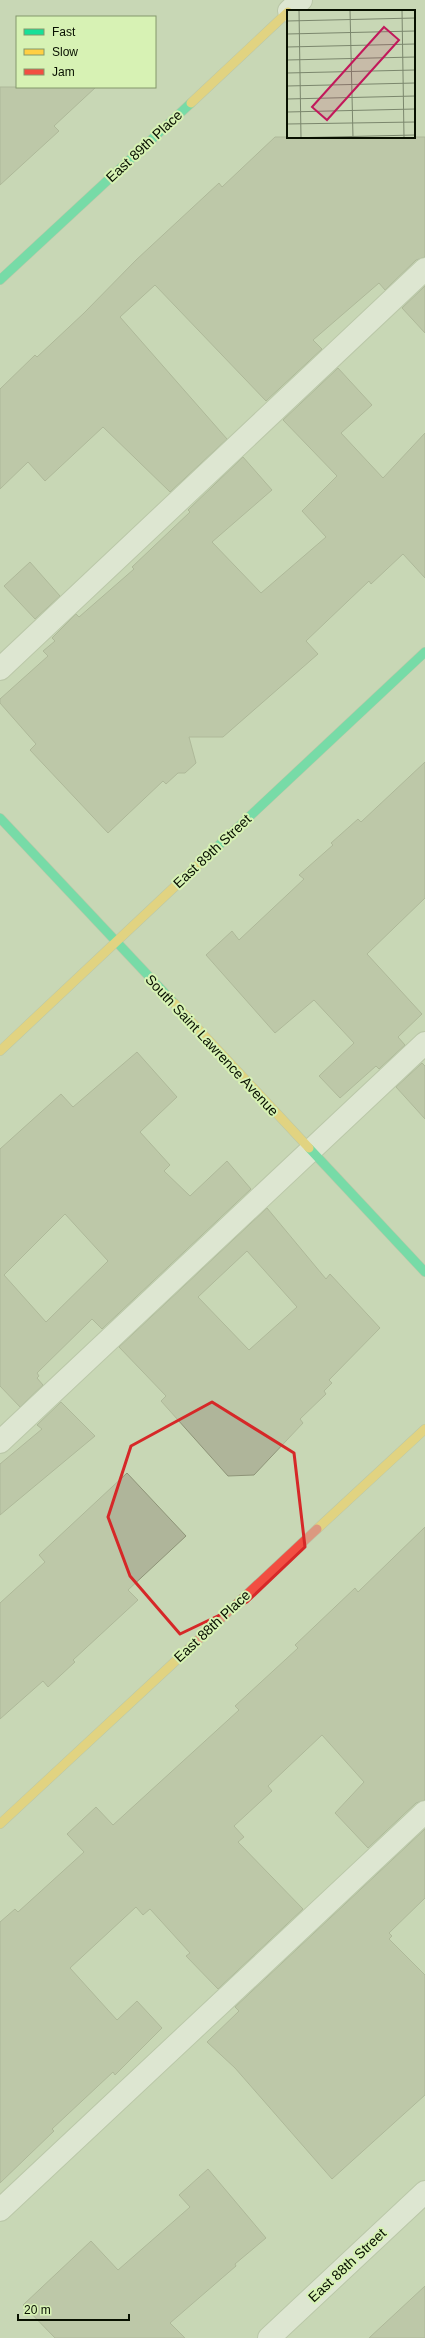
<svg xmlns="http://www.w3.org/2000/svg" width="425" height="2338" viewBox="0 0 425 2338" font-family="Helvetica,sans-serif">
<rect width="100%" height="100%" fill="#c8d7b5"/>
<g fill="#afb59a" stroke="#8e9478" fill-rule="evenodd">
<polygon points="0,87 96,87 54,126 59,131 0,185"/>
<polygon points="275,137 425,137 425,257 416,260 385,290 379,283 313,340 322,349 266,401 155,285 120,317 227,439 170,492 103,427 45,481 28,462 0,489 0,389 35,355 37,357 84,313 136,260 219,183 222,187"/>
<polygon points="425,286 425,333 402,308"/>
<polygon points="338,368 372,405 341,433 383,478 425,433 425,578 403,554 371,584 369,581 306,641 318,654 223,737 189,737 196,763 185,773 178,773 166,784 163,781 108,833 30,750 36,744 0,703 0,699 48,656 43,651 55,641 52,638 76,614 79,617 134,569 132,567 190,512 188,510 243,457 272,490 212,542 261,593 326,537 302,511 337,476 283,420"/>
<polygon points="30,562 60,596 35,619 4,586"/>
<polygon points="425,762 425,898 367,954 422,1014 398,1037 405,1045 379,1069 376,1066 340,1098 319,1076 354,1043 314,1000 275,1033 206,955 232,931 239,940 304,879 299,875 333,845 331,843 358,819 361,822"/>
<path d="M137,1052L177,1097L140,1132L170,1165L164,1171L190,1196L227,1161L251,1189L102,1329L92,1319L37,1373L39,1376L37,1378L43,1385L20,1407L0,1386V1149L61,1094L73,1107ZM65,1214L108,1261L46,1322L4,1275Z"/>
<polygon points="422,1063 425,1066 425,1119 396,1087"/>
<path d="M267,1208L326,1279L330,1274L380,1328L329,1380L332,1383L324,1391L326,1394L300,1419L303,1423L254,1475L228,1476L161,1401L166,1396L119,1347ZM247,1251L297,1307L249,1350L198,1297Z"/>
<polygon points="61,1402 95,1436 0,1515 0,1464 42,1429 37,1425"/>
<polygon points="127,1473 186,1536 128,1590 138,1600 73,1660 75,1662 48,1687 43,1681 0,1719 0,1603 45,1562 39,1555"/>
<polygon points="425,1527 425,1800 416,1803 368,1848 335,1813 364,1782 322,1735 268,1786 272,1791 234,1826 244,1837 238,1842 303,1909 218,1989 186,1956 190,1953 150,1909 143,1915 136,1907 70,1968 117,2020 137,2001 162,2028 115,2075 113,2072 52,2129 54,2131 0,2183 0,1922 15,1909 18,1912 84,1852 67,1834 96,1807 113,1825 239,1710 235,1706 298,1648 295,1645 355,1588 358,1592"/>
<polygon points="425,1829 425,1898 389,1933 392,1936 389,1939 425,1975 425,2095 332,2179 235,2068 207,2042 239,2011 235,2007"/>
<polygon points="208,2169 266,2238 235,2264 236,2266 170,2323 185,2338 55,2338 23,2305 91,2241 118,2270 190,2207 179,2195"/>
<polygon points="425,2286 425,2338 369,2338"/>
</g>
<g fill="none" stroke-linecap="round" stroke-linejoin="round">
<g stroke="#a9b59a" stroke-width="24">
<g id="lane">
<polyline points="0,669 425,269"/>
<polyline points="0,1442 425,1043"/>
<polyline points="0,2210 425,1812"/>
</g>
</g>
<g stroke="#a9b59a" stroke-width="24">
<g id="street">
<polyline points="289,11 301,0"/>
<polyline points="269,2338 425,2192"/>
</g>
</g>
<g stroke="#a9b59a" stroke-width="10">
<g id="fast">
<polyline points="0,280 191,103"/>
<polyline points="0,818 174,1003"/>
<polyline points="202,861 425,652"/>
<polyline points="309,1148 425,1272"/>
</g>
</g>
<g stroke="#a9b59a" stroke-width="10">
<g id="slow">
<polyline points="191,103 288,12"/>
<polyline points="174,1003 309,1148"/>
<polyline points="0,1051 202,861"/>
<polyline points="317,1529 425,1429"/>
<polyline points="0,1824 182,1655"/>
</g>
</g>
<g stroke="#a9b59a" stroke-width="10">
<polyline id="jam" points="182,1655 317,1529"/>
</g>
<use href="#lane" stroke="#f7f9f4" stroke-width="22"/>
<use href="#street" stroke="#f7f9f4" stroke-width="22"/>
<use href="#fast" stroke="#16e098" stroke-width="9"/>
<use href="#slow" stroke="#ffcf43" stroke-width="9"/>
<use href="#jam" stroke="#f24e42" stroke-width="9"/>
</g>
<path d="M0 0H425V2338H0ZM212,1402L294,1453L305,1547L247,1602L180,1634L130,1576L108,1517L131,1446Z" fill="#c8d7b5" fill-opacity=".55" fill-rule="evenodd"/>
<path fill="none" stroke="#d62828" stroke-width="3" stroke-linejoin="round" d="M212,1402L294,1453L305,1547L247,1602L180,1634L130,1576L108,1517L131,1446Z"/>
<g text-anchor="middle" stroke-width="4" stroke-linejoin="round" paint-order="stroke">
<g font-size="14" fill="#081000" stroke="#d7f2b4">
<text transform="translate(144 146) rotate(-43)" y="5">East 89th Place</text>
<text transform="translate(212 851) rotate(-43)" y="5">East 89th Street</text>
<text transform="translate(212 1045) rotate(47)" y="5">South Saint Lawrence Avenue</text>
<text transform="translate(212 1626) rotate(-43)" y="5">East 88th Place</text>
<text transform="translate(347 2265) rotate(-43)" y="5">East 88th Street</text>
</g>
</g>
<g transform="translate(287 10)">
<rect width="128" height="128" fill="#c8d7b5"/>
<path fill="none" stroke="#7b876d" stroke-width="1" d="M12,0L14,128M63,0L66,128M115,0L117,128M0,11L128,8M0,24L128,21M0,37L128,34M0,50L128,47M0,63L128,60M0,76L128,73M0,89L128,86M0,102L128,99M0,114L128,112M0,128L128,125"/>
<path fill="#c2185b" fill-opacity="0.15" stroke="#c2185b" stroke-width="2" d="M97,17L112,30L40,110L25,97Z"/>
<rect width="128" height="128" fill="none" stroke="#081000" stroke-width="2"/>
</g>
<rect x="16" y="16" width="140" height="72" fill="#d7f2b4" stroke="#84986c"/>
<rect x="24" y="29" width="20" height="6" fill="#16e098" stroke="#84986c"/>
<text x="52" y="36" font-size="12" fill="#081000">Fast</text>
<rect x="24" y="49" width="20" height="6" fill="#ffcf43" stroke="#84986c"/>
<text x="52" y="56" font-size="12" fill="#081000">Slow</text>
<rect x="24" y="69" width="20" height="6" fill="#f24e42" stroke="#84986c"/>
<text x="52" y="76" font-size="12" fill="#081000">Jam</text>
<path d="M18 2314v6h111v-6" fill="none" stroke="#081000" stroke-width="2"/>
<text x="24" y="2314" font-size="12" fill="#081000" stroke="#d7f2b4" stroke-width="3" paint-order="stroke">20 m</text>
</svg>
